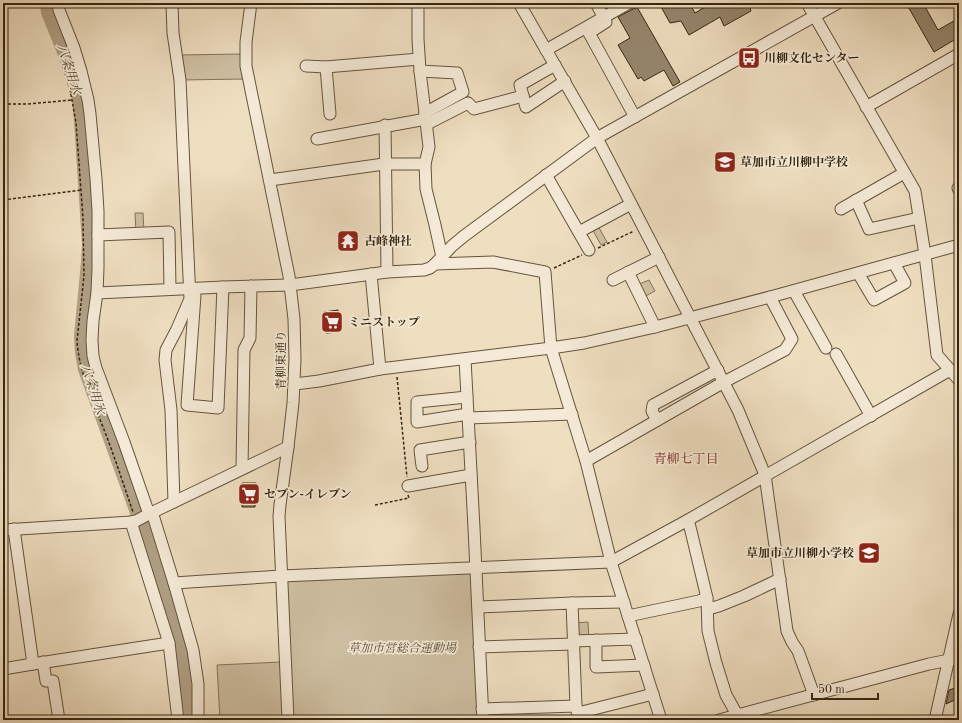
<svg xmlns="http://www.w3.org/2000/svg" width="962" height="723" viewBox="0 0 962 723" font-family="'Old Standard TT','Noto Serif JP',serif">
<rect width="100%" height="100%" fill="#efdfc1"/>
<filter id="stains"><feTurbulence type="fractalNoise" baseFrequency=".005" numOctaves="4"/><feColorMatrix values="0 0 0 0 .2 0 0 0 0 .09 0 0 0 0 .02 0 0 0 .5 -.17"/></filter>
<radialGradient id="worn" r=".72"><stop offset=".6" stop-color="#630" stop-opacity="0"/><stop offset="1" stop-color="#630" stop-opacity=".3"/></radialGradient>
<g fill="#cfc0a3" stroke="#82735a">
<polygon points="240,54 244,79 182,80 179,55"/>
<polygon points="135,213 143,213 144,232 136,232"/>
<polygon points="597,224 607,242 601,245 591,227"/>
<polygon points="649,280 655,291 644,297 637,285"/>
<polygon points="473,572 479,720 292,720 286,581"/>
<polygon points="588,622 589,640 574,640 574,623"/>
<polygon points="281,662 283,720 220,720 217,665"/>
</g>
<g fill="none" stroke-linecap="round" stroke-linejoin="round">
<polyline stroke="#b0a085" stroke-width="16" points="48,3 49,12 66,54 80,98 82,120 90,245 89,262 82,336 83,352 86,369 144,529 177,629 181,656 187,720"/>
</g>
<g fill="#96866d" stroke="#352611">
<polygon points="659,3 689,3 695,13 712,3 759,3 750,8 751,11 724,26 720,17 689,35 681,21 670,23"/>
<polygon points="906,3 923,3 938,30 959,18 959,37 934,52"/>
<polygon points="637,7 680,82 673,86 664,70 644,81 641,77 638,79 618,45 630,38 618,17"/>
<polygon points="338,310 339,332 326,333 324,312"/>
<polygon points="242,483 256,483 255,507 242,507"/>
<polygon points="955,688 959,696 957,699 946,704 949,690"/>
</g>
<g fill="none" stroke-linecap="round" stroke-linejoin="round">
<g stroke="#64543d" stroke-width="13">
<g id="minor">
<polyline points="58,3 59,10 74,48 81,71 88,100 90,114 96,179 98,211 98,268 97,293 93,321 92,340 93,356 96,368 124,442 149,514"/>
<polyline points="172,3 173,33 180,80 190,299 177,329 166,350 165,360 171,410 174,502"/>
<polyline points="251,3 246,42 246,66 289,276 294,319 295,359 293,403 288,447 280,505 279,516 288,720"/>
<polyline points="519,3 597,138 738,410 765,475 787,631 792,642 798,651 814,695"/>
<polyline points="596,3 606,22 589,33 635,117"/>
<polyline points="807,3 915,191 925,255 937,355 959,380"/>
<polyline points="546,50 629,3"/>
<polyline points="555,65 520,85 526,107 565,81"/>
<polyline points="306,66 326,67 419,59"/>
<polyline points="326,67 330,114"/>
<polyline points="420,71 457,73 463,92 425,113"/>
<polyline points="866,107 959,54"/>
<polyline points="427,124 468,103 474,109 523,96"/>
<polyline points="385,125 387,272"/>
<polyline points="317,139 426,119"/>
<polyline points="425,164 426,189 435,225 442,257"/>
<polyline points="546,175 589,250"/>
<polyline points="270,180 384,164 425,164 429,147 420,71 418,39 418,3"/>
<polyline points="959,188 958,188 959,190"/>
<polyline points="856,200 869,229 919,218"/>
<polyline points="841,209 904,173"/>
<polyline points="579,232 631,204"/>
<polyline points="98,235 169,232 170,289"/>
<polyline points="435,264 493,262 545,272 551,348 586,461 611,562 661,720"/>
<polyline points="628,272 655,327"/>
<polyline points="858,273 874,300 905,283 894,263"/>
<polyline points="371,274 380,369"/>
<polyline points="613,280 659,257"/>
<polyline points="794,291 826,348"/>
<polyline points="97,293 223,287 290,285 387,272 424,270 430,268 435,264 452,246 464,236 597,138 838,3"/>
<polyline points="195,295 187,405 218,408 223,287"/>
<polyline points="836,354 871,416"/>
<polyline points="465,359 474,528 483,720"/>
<polyline points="295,384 319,381 380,369 551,348 584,343 655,327 770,297 959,245"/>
<polyline points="467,397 417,402 417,422 468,414"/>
<polyline points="468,418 572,414"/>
<polyline points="657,420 652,411 653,405 718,370"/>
<polyline points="586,461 724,382 785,350 792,339 770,297"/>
<polyline points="422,466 420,450 470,442"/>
<polyline points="242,468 244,350 250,338 251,286"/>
<polyline points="408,486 471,475"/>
<polyline points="152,512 174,583 193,650 198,684 198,720"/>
<polyline points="688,520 691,531 707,598 708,631 716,663 726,695 740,720"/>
<polyline points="131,522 169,643 178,720"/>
<polyline points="3,530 131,522 136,521 149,514 288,447"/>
<polyline points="174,583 281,576 611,562 688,520 950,370"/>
<polyline points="572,603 624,602"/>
<polyline points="478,607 572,603 576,706 579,720"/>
<polyline points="708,609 719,606 744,596 780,579"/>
<polyline points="628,616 699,601 707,598"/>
<polyline points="596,640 596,667 644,665"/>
<polyline points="573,641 636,639"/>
<polyline points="479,647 574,644"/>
<polyline points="43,662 46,681 53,681 59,720"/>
<polyline points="33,664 169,643"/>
<polyline points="3,669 33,664 14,529"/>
<polyline points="482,709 576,706"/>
<polyline points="578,713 653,694"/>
<polyline points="719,720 929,664 959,658"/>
<polyline points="935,720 959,614"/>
</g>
</g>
<g stroke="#352611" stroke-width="1.5" stroke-dasharray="3 2" stroke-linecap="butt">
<path d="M70,89L76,123L83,218L84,276L77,341C79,371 92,399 103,427C114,455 123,483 133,512"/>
<polyline points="3,104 28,104 72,100"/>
<polyline points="3,200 82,190"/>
<polyline points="598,248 634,231"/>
<polyline points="554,268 582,255"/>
<polyline points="397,377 407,477"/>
<polyline points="375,505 409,498 408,495"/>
</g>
<use href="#minor" stroke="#f5ead7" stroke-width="11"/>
</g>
<defs>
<g id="bus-square" transform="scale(1.15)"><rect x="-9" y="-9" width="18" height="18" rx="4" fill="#8f2418" stroke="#f5ead7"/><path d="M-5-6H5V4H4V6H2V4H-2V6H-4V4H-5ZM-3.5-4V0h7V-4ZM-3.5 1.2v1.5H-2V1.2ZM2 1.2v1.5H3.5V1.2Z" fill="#fff"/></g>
<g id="school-square" transform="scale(1.15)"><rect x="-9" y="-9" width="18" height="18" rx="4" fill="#8f2418" stroke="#f5ead7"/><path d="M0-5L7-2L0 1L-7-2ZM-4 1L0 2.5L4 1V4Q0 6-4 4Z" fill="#fff"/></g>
<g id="temple-square" transform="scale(1.15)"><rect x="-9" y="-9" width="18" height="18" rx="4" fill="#8f2418" stroke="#f5ead7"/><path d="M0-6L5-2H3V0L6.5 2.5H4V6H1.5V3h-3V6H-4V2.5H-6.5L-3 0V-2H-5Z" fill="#fff"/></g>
<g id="supermarket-square" transform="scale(1.15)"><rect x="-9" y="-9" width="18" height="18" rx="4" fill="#8f2418" stroke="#f5ead7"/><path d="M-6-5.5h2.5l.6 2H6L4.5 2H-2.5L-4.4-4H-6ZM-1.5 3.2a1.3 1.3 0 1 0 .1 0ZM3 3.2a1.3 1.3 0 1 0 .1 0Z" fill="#fff"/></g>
</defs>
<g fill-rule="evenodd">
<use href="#bus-square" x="749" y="58"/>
<use href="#school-square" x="725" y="162"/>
<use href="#temple-square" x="348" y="241"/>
<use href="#supermarket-square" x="332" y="322"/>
<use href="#supermarket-square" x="249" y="494"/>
<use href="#school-square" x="869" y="553"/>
</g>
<g text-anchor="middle" stroke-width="3.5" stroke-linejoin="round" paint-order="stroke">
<g font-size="12" font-weight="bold" fill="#352611" stroke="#f5ead7" text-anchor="start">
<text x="764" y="62">川柳文化センター</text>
<text x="740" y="166">草加市立川柳中学校</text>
<text x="364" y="245">古峰神社</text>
<text x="348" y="326">ミニストップ</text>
<text x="264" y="498">セブン-イレブン</text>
<text x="854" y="557" text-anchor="end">草加市立川柳小学校</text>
</g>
<g font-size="12" fill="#352611" stroke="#f5ead7">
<text transform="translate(281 360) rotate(-90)" y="4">青柳東通り</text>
</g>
<g font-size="12" font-style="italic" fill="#5c4c36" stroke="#f5ead7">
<text x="402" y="652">草加市営総合運動場</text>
</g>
<g font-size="13" font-style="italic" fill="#5a4b34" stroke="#f5ead7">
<text transform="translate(70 69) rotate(72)" y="5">八条用水</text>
<text transform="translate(94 389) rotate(73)" y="5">八条用水</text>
</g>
<g font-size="13" fill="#7a1f14" stroke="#f5ead7">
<text x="686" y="463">青柳七丁目</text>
</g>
</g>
<rect width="962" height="723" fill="none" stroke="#efdfc1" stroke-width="16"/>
<rect x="4" y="4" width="954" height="715" fill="none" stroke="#352611" stroke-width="2"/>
<rect x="8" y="8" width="946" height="707" fill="none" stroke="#352611"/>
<path d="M812 693v6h66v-6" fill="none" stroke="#352611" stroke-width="2"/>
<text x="818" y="693" font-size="12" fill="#352611" stroke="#f5ead7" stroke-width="3" paint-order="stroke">50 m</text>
<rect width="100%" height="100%" filter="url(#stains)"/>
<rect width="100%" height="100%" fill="url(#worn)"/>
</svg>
